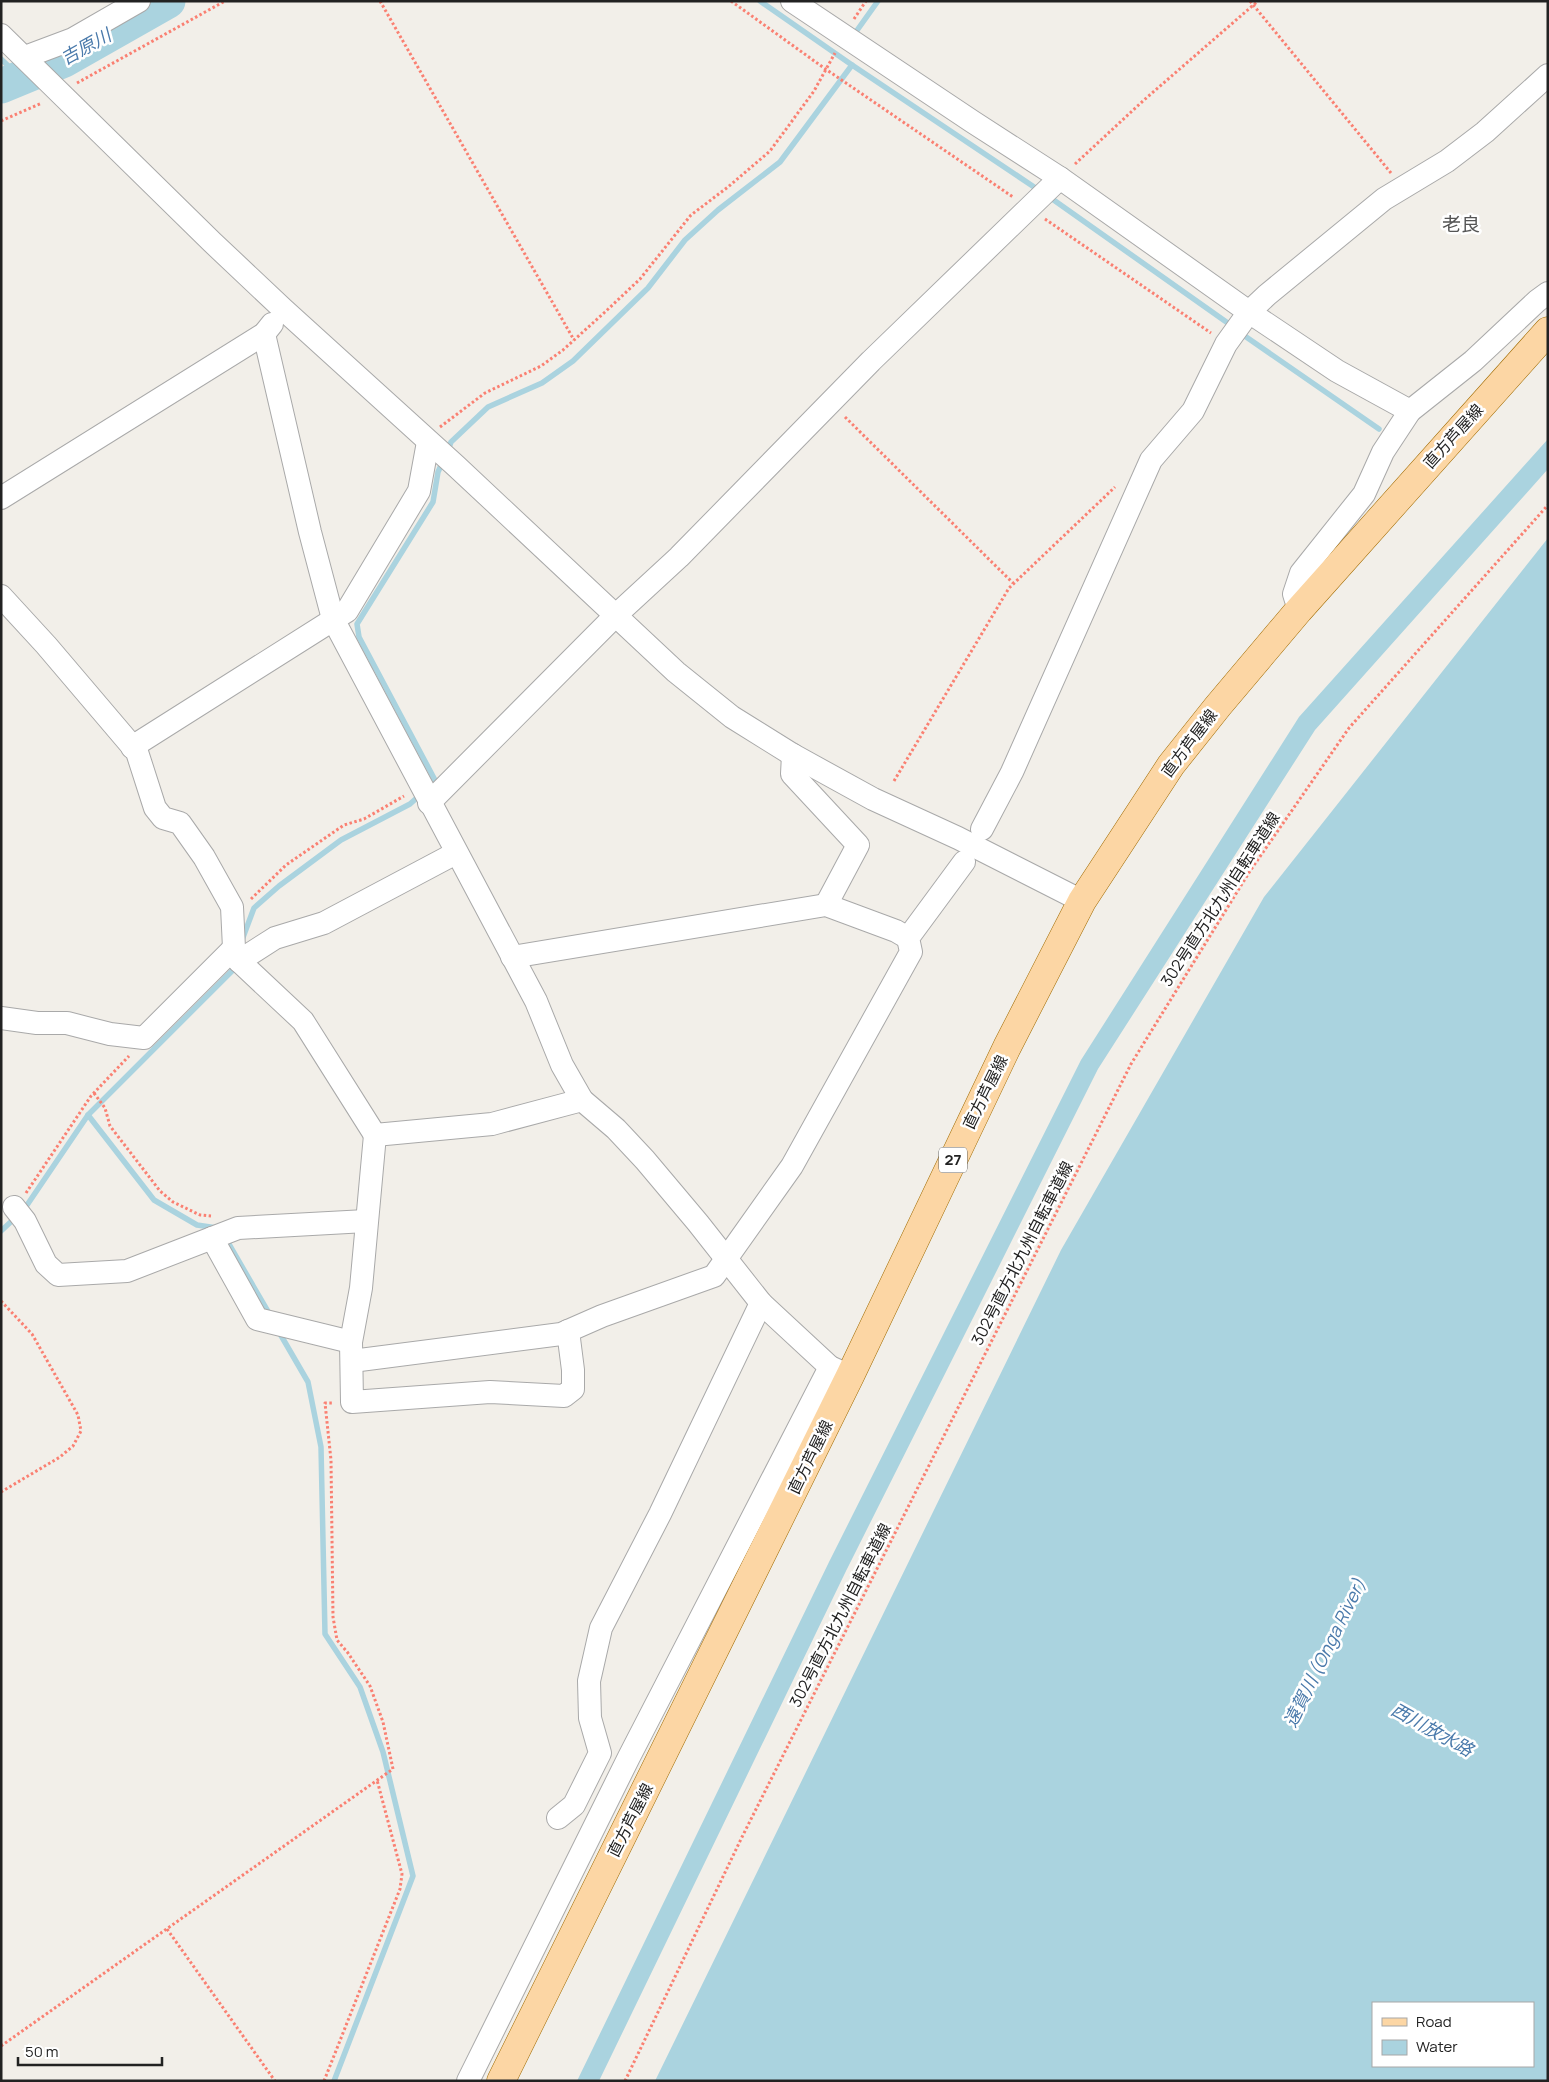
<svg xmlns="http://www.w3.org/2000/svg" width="1549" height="2082" viewBox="0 0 1549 2082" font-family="Manrope,'Noto Sans JP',sans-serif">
<rect width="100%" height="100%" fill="#f2efe9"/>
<g fill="#aad3df" fill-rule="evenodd">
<polygon points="1548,439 1548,469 1315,730 1098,1069 846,1571 599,2081 577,2081 829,1562 1081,1060 1299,717"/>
<path d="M1548,538V2081H655L1061,1250L1264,897ZM1373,2003H1533V2066H1373Z"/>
</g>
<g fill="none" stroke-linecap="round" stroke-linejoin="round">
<g stroke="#aad3df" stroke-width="5.5">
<polyline points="760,1 852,65 1040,191"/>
<polyline points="853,36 878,1"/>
<polyline points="1,59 21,78"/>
<polyline points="1048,196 1232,326"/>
<polyline points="1239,332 1379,429"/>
<polyline points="447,453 451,442 488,407 542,383 573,361 648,288 685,240 718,210 780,162 852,65"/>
<polyline points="433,785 436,782 359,637 357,624 433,502 438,472 443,461"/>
<polyline points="242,940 254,908 279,886 341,840 410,804 420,795"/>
<polyline points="88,1115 154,1200 197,1225 217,1228"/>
<polyline points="23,1211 88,1115 232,971 235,963"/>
<polyline points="1,1231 16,1217"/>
<polyline points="226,1239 270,1315"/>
<polyline points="279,1332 308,1382 321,1447 325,1634 360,1687 383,1752 413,1876 334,2081"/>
</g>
<polyline stroke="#aad3df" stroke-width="35" points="1,86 64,60 168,1"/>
<g stroke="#a9a9a9" stroke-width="24">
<g id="minor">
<polyline points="792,1 973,122 1060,178 1249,312 1337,371 1410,411 1473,361 1537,301 1548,293"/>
<polyline points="1,35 212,242 283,309 456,466 676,672 732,717 793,755 873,799 958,838 1082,901"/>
<polyline points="25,57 73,39 139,1"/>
<polyline points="264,334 310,532 333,619 536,1001 562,1065 582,1100 616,1129 645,1160 698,1223 761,1303 830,1367 850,1376"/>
<polyline points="1,498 264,334 272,324"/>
<polyline points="1,596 46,645 137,752 155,808 163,818 180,823 204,857 232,907 234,948"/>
<polyline points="1299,610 1294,594 1301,573 1364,494 1383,452 1410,411"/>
<polyline points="132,747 347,611 419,491 428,442"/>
<polyline points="793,755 792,774 858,845 826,905"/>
<polyline points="429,803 615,616 679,557 871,361 1060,178"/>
<polyline points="982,829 1012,772 1151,460 1193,411 1226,344 1249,312 1267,295 1384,199 1447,161 1485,132 1548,75"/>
<polyline points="512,957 826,905 896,931 908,938"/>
<polyline points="239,961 275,938 324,923 456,853"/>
<polyline points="1,1018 37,1023 67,1023 110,1034 144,1038 234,948 239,961 303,1021 375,1135 492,1124 582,1100"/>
<polyline points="375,1135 361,1288 351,1342 352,1402 490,1392 564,1396 573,1389 573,1370 568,1331"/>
<polyline points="14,1207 25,1221 46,1264 58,1275 127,1271 238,1228 366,1221"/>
<polyline points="212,1238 257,1319 351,1342"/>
<polyline points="352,1361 561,1334 602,1316 714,1276 792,1166 911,952 908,938 964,862"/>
<polyline points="558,1818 574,1805 600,1753 590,1718 589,1681 601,1628 660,1514 761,1303"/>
<polyline points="468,2081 629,1757 830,1367"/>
</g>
</g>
<g stroke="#a06b00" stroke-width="29">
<polyline id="major" points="501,2081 850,1376 1007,1047 1082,901 1171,765 1218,706 1299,610 1548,331"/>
</g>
<g stroke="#fa8072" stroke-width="3" stroke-dasharray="2.5 2.5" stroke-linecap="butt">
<polyline points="380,1 574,340"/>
<polyline points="731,1 824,68 1013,197"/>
<polyline points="1250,1 1391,173"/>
<polyline points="854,19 866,1"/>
<polyline points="77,83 225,1"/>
<polyline points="1,121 42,103"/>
<polyline points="1075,164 1144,100 1258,1"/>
<polyline points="1045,219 1211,333"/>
<polyline points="845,417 1013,583"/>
<polyline points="440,427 485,393 541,366 563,350 605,312 640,279 691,215 728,187 770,151 814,91 835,53"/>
<polyline points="894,781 1009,588 1115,487"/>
<polyline points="251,899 286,865 344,825 364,819 404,796"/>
<polyline points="94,1093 105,1108 110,1126 160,1191 173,1202 200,1215 211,1216"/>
<polyline points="26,1193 91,1096 129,1056"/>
<polyline points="1,1301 32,1334 78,1415 81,1431 73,1446 60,1457 1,1492"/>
<polyline points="167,1929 275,2081"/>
<polyline points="1,2046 393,1769 383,1722 370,1686 348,1653 337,1640 333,1617 331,1460 325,1403 332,1403"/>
<polyline points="324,2081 400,1889 402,1874 377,1780"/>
<polyline points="625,2081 741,1839 1131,1064 1250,871 1349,728 1548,505"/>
</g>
<use href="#minor" stroke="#fff" stroke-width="22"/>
<use href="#major" stroke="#fcd6a4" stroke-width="28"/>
</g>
<g text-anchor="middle" stroke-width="5" stroke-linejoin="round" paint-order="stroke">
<rect fill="#fff" stroke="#646464" stroke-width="1" x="939" y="1147.5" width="28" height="25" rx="4"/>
<g font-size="15" font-weight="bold" fill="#222">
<text x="953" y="1165">27</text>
</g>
<g font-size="16" fill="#222" stroke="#fff">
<text transform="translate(1453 436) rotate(-48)" y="6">直方芦屋線</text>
<text transform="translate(1189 743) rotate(-53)" y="6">直方芦屋線</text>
<text transform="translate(1220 899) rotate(-57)" y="6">302号直方北九州自転車道線</text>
<text transform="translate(985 1092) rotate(-64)" y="6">直方芦屋線</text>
<text transform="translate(1022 1253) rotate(-63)" y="6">302号直方北九州自転車道線</text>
<text transform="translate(810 1457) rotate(-64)" y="6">直方芦屋線</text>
<text transform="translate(840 1615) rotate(-63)" y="6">302号直方北九州自転車道線</text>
<text transform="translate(630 1820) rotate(-63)" y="6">直方芦屋線</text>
</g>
<g font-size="18" font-style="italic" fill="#4a7aab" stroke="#fff">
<text transform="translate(86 47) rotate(-29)" y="6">吉原川</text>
<text transform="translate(1325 1653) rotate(-64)" y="6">遠賀川 (Onga River)</text>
<text transform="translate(1432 1730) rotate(29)" y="6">西川放水路</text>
</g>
<g font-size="19" fill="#555" stroke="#fff">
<text x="1461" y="231">老良</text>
</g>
</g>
<rect width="1549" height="2082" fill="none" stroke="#222222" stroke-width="5"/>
<rect x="1372" y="2002" width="162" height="65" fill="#ffffff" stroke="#a7a7a7"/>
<rect x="1382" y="2018" width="25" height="8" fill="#fcd6a4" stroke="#a7a7a7"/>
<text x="1416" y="2027" font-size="15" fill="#222222">Road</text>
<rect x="1382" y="2040" width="25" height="15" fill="#aad3df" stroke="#a7a7a7"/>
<text x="1416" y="2052" font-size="15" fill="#222222">Water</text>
<path d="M18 2057v8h144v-8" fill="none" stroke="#222222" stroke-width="2.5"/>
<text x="25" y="2057" font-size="15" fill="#222222" stroke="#ffffff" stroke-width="4" paint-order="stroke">50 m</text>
</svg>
